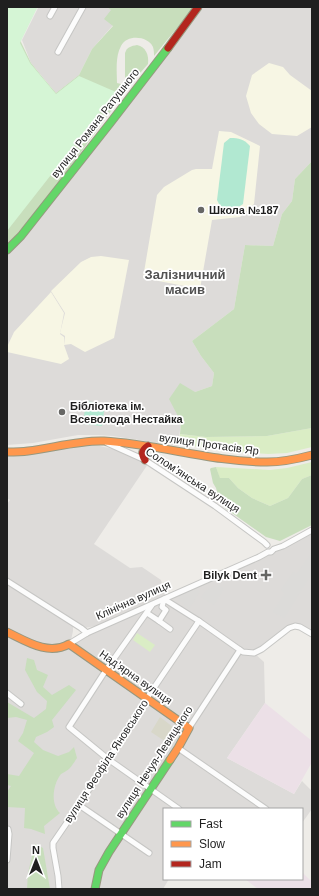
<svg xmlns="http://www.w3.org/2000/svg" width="319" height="896" viewBox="0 0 319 896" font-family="Helvetica,sans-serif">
<rect width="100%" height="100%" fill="#eeece8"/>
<g fill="#dddbd9">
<polygon points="36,7 107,7 112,10 113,25 92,49 79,75 56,93 31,63 22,40 38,8"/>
<polygon points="201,7 312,7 312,161 295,179 292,201 282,214 273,246 245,245 234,309 192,341 201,356 214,373 212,386 195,392 181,422 178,446 113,436 99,435 78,435 33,443 7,445 7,250"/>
<polygon points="81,445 100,446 117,450 148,464 94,544 130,568 142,567 161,580 165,595 168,597 273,553 312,532 312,632 299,625 262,647 253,652 246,652 199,621 243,652 254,653 264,662 265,703 227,758 294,794 302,781 312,791 312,809 302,823 302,809 164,809 164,879 169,879 163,889 7,889 7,583 73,624 73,631 71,640 66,643 69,647 89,634 97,630 95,626 85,628 7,580 7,504 10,500 7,498 7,456 20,456 40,453 65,447"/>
</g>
<g fill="#ece0e7">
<polygon points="265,703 312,741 312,762 294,794 227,758"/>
<polygon points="302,872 309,879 312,881 312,889 258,889 245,879 302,879"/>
</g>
<g fill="#f7f6e4">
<polygon points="269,63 283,67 290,75 312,91 312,127 297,136 272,134 259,124 251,113 246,96 252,75"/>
<polygon points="219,131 231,132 260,146 254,204 240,217 212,220 200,289 143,278 157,195 164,187 192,170 196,169 212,169"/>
<polygon points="101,256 129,260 114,338 85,352 71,344 64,345 65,336 60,333 65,313 51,291 81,262 91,257"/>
<polygon points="51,292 64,313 60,334 64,337 64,345 69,359 61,364 7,352 7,347 14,332"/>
</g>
<g fill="#dcdbd9">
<polygon points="312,552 312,573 284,618 273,612 285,593 281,590 293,572 297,574"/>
<polygon points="218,585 224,589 214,605 201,597 206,590"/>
<polygon points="195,587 200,592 189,609 181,602 178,597 184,592"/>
</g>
<polygon fill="#d8d7c9" points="160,717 177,730 178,734 172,746 151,732"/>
<g fill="#daedc5">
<polygon points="312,428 312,447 287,453 268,454 224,451 179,444 180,434 206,437 267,436"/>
<polygon points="312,462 312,475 302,479 288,498 270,506 252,498 238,488 229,478 220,479 216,467 270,470 287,468"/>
<polygon points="137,633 155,645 150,652 133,640"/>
</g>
<g fill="#c8debc">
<path d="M107,7H194L154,56C154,54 154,50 153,47C148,36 127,34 121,46C115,57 117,71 117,83L121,84L119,100C83,149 48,200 7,245V48L20,40L31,63L44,79L56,93L79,75L92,49L113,26L104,19L111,10Z"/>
<path d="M137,45C146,47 149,55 148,64L125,90V53C127,47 131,46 137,45Z"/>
<polygon points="312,161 312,428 267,436 206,437 180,434 181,422 169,399 180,383 195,392 212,386 214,373 201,356 192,341 234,309 245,245 273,246 282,214 292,201 295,179"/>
<polygon points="216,467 220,478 229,478 238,488 252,498 270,506 288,498 302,479 312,475 312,525 280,541 266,537 225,508 219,499 216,488 213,483 210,469 211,468"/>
<path d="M27,658L34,660L37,670L48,675L43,687L52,695L69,685L76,690L52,720L54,727L47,732L36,737L34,742L43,750L58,756L69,752L74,747L77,758C75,761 72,766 69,769C67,771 64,772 61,774C53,784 50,804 60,813L44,826L45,834L31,829L24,828L25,808L7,807V792L11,786L7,785V774L19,776L34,753L18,741L23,733L27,720L16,717L7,718V702L34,718L46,709L47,701L37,692L25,670Z"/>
<polygon points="35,844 43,848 50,889 27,889 28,873"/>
</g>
<polygon fill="#d5f5d5" points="7,7 35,7 37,8 20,43 30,63 56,94 79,76 116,92 7,231"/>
<g fill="#b1e8d1">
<path d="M230,138C239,138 244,139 250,146L243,204L237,208L229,210L220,206L217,200L224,143Z"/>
<polygon points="86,401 105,404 102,426 83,424"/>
</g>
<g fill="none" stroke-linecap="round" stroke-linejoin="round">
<g stroke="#c6c6c4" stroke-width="7">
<g id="street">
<polyline points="50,16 55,7"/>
<polyline points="58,52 83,7"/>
<polyline points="107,443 145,460 215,506 264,542 267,545"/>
<polyline points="7,581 81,628 87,633"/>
<polyline points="152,605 106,670 69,727 108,759 179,809"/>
<polyline points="147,613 159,621"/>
<polyline points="170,629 159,621 166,610 162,607 164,599 199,621 243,652 254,653 262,649 289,628 295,626 300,627 312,634"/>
<polyline points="69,644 87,633 259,557 268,552 271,552 274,549 283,546 312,530"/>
<polyline points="7,693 21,704"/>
<polyline points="189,728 240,650"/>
<polyline points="178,748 266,809"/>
<polyline points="79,805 149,853"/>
<polyline points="7,829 8,829 9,834 7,860"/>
<polyline points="59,889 58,876 53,848 53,843 79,805 147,698 199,621"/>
</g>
</g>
<g stroke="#97987f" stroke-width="9">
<g id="fast">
<polyline points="7,250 21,236 111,122 168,48"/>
<polyline points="95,889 99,870 109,852 170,760"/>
</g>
</g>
<g stroke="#97987f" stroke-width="9">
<g id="slow">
<path d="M7,452C14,452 21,452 28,451C53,448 79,440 104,441C158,444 212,462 267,462C282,462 297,459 312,455"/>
<path d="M7,632C26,641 48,656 69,644L189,728L178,748L170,760"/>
</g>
</g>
<g stroke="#97987f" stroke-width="9">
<g id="jam">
<polyline points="168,48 198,7"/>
<path d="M145,460C141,454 142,450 148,446"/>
</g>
</g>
<use href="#street" stroke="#fcfcfc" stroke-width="5"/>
<use href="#fast" stroke="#63d668" stroke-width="7"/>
<use href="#slow" stroke="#ff974d" stroke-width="7"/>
<use href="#jam" stroke="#b3261e" stroke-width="7"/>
</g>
<g fill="#676765" stroke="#fff" stroke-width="1.5">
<circle cx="201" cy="210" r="4"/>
<circle cx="62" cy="412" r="4"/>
<path d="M264 569h4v4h4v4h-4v4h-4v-4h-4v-4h4z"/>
</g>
<g text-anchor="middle" stroke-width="3.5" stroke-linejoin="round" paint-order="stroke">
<g font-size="11" fill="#1f1f1f" stroke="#fff">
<text transform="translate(95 123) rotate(-52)" y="4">вулиця Романа Ратушного</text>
<text transform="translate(209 444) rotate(8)" y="4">вулиця Протасів Яр</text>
<text transform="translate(193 480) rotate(33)" y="4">Соломʼянська вулиця</text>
<text transform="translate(133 600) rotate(-24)" y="4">Клінічна вулиця</text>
<text transform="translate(136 677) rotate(35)" y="4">Надʼярна вулиця</text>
<text transform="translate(106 761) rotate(-57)" y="4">вулиця Феофіла Яновського</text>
<text transform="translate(154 762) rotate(-57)" y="4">вулиця Нечуя-Левицького</text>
</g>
<g font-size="11" font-weight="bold" fill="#1f1f1f" stroke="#fff" text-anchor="start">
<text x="209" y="214">Школа №187</text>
<text x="70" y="410">Бібліотека ім.<tspan x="70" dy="13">Всеволода Нестайка</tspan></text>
<text x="257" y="579" text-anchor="end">Bilyk Dent</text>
</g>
<g font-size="13" font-weight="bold" fill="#525252" stroke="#fff">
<text x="185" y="279">Залізничний<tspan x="185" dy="15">масив</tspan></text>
</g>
</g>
<rect width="319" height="896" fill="none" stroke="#1f1f1f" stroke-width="16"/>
<rect x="163" y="808" width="140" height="72" fill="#ffffff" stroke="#a5a5a5"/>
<rect x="171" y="821" width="20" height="6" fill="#63d668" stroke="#a5a5a5"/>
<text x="199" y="828" font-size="12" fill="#1f1f1f">Fast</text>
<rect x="171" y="841" width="20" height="6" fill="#ff974d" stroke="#a5a5a5"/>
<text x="199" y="848" font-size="12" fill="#1f1f1f">Slow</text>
<rect x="171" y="861" width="20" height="6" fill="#b3261e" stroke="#a5a5a5"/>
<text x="199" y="868" font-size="12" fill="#1f1f1f">Jam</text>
<g transform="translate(36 860)" stroke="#ffffff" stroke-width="3" paint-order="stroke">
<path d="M0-3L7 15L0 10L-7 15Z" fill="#1f1f1f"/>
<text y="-6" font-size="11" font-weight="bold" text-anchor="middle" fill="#1f1f1f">N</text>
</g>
</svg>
